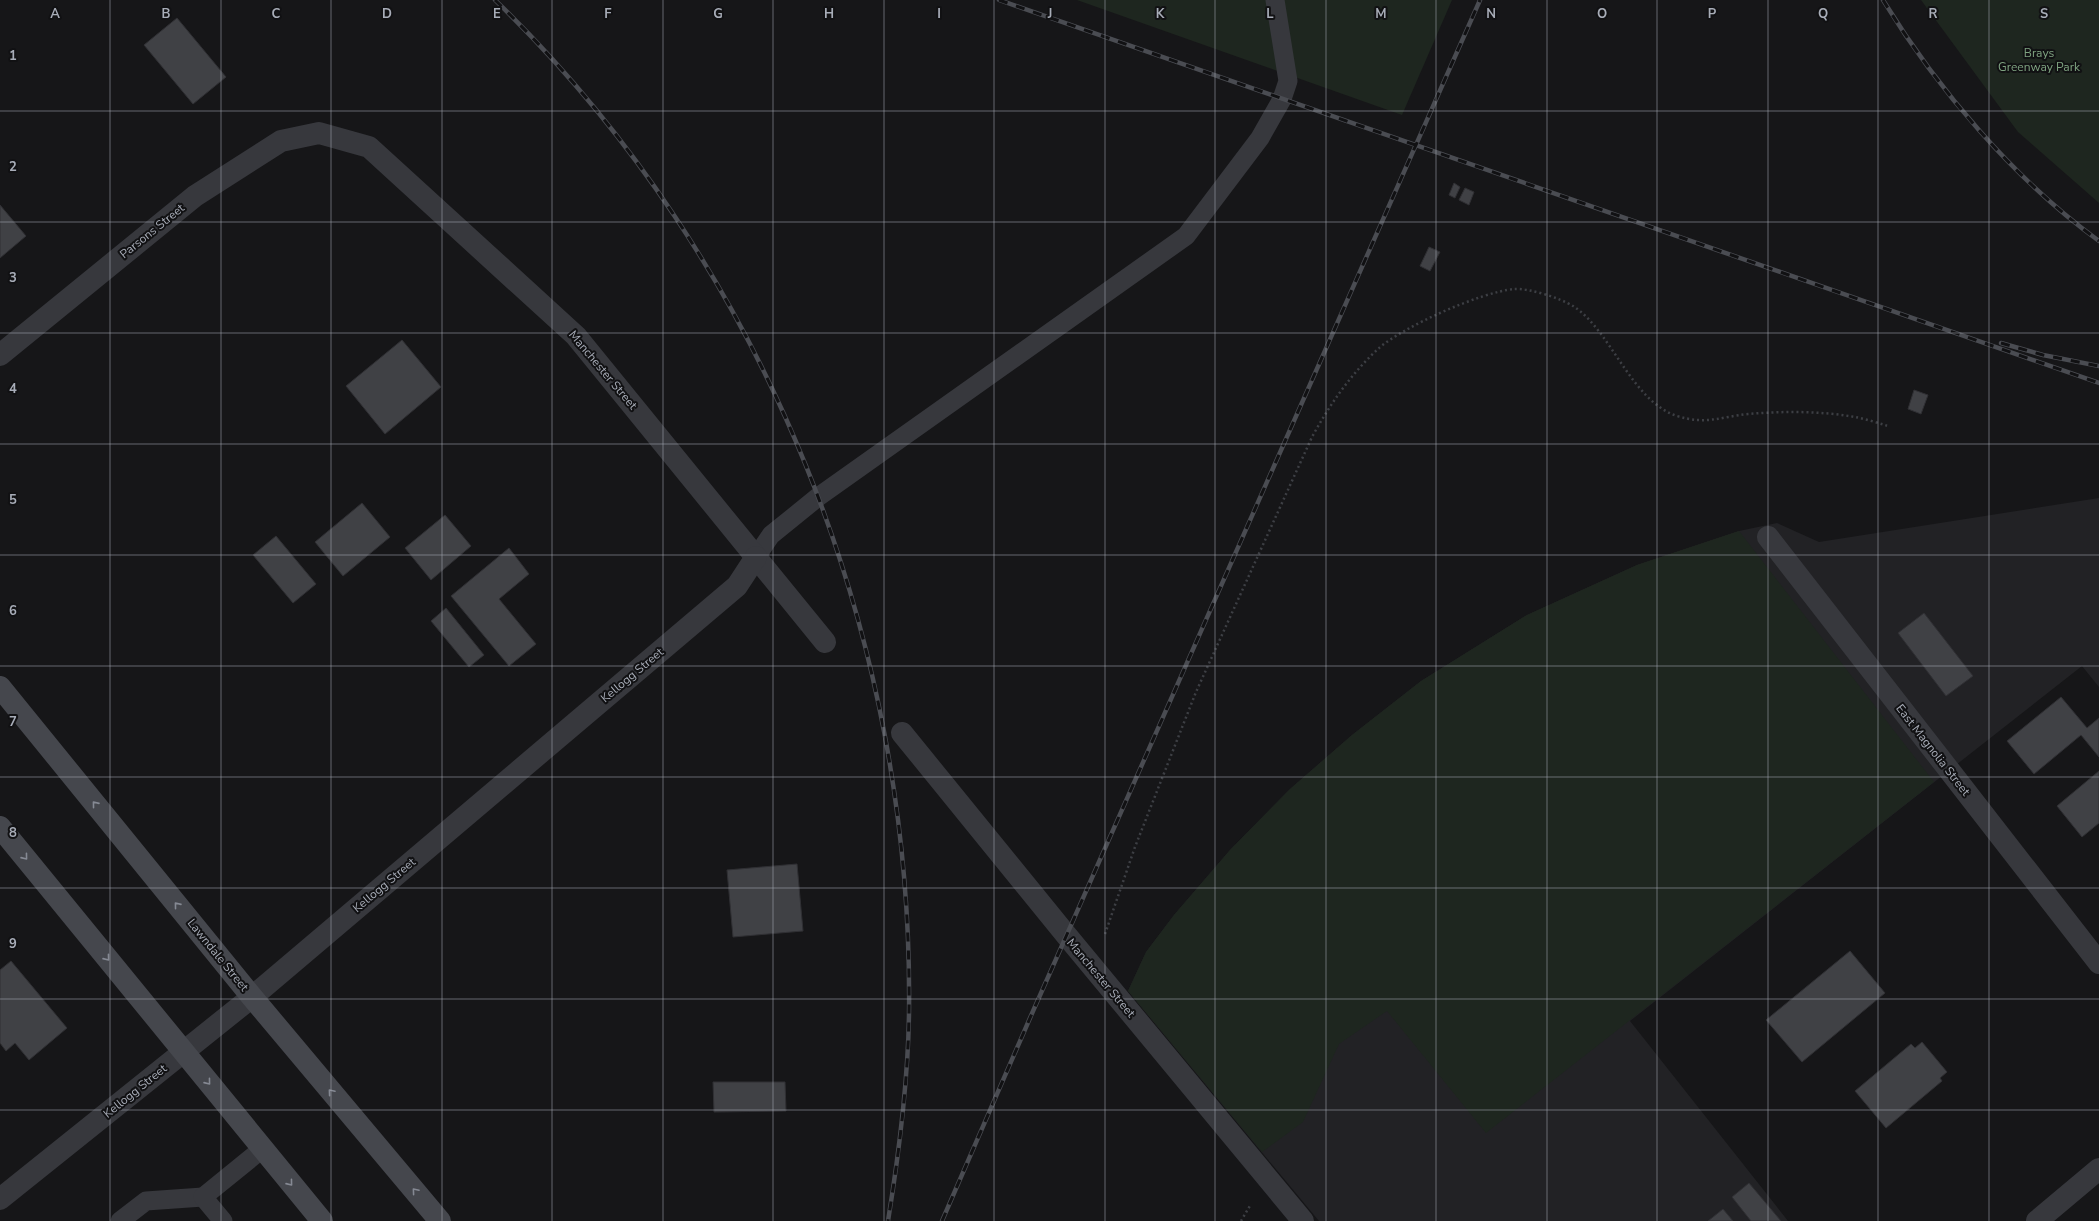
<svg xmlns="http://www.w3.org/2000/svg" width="2099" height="1221" viewBox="0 0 2099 1221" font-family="'Nunito Sans',sans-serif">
<rect width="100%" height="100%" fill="#161618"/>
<polygon fill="#222225" points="2099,498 2099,687 2082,666 1630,1021 1788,1221 1319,1221 1128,991 1146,952 1174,915 1230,850 1290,789 1352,735 1421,681 1527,615 1637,565 1739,531 1777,523 1819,542"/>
<g fill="#1e261f">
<polygon points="1077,0 1452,0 1402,115"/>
<polygon points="1921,0 2099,0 2099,203 2018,132"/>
<polygon points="1739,531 1934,782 1486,1133 1387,1011 1339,1044 1303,1122 1262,1152 1128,991 1146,952 1174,915 1230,850 1290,789 1352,735 1421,681 1527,615 1637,565"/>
</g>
<g fill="#404145" stroke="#303034">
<polygon points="177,18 226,77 193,104 144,45"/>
<polygon points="1454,183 1460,187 1455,198 1449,195"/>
<polygon points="1465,188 1474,192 1469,205 1459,200"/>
<polygon points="0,205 26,236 0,258"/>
<polygon points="1429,247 1440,252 1430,271 1420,266"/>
<polygon points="402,340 441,387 385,434 346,386"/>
<polygon points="1914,390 1928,395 1921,414 1908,409"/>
<polygon points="362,503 390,537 343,576 315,542"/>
<polygon points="445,515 471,546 431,580 405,548"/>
<polygon points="276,536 316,584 293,603 253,555"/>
<polygon points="509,548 529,574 499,599 536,644 509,666 451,596"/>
<polygon points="446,608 484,655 469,667 431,621"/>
<polygon points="1924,613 1973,676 1946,696 1898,633"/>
<polygon points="2061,697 2087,728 2099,718 2099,757 2081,735 2034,774 2007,741"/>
<polygon points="2099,771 2099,823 2082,837 2057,806"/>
<polygon points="797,864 803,931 733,937 727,870"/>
<polygon points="1850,951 1885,993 1802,1062 1766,1020"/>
<polygon points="11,961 67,1028 29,1060 15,1043 6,1051 0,1043 0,970"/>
<polygon points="1922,1042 1947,1072 1940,1078 1942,1081 1886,1128 1855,1091 1911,1044 1915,1048"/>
<polygon points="713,1082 785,1082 786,1111 714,1112"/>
<polygon points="1749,1183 1781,1221 1751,1221 1732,1197"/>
<polygon points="1723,1209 1733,1221 1708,1221"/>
</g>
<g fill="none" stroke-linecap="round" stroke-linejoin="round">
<g stroke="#3d3f44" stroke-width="2.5" stroke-dasharray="2 3" stroke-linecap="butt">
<path d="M1105,934L1135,847L1196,692L1312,437C1330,404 1351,374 1378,349C1402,327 1481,292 1514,289C1529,288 1560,298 1573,306C1611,330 1631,401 1677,416C1706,425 1720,417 1748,414C1783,411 1821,411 1855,417C1866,419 1878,423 1888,426"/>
<polyline points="1241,1221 1251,1204"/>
</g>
<g stroke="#37383d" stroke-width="19">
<polyline points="756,557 771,535 818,497 1186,236 1260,138 1282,99 1288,81 1275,0"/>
<polyline points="120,1221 146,1201 203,1197"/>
<polyline points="223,1221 203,1197 262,1149"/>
</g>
<g stroke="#37383d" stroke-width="22">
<polyline points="0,355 195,196 281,141 319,133 369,147 576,336 825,642"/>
<polyline points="1768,537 2099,963"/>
<polyline points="902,733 1067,936 1303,1221"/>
<polyline points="0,1199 252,997 737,586 756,557"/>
<polyline points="2037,1221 2099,1169"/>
</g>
<g stroke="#45474d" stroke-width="22">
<polyline points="0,687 252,997 440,1221"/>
<polyline points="0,827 322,1221"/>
</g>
<g stroke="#4a4c52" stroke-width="4.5">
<g id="rail">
<path d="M495,0C766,262 914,639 909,1014C908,1084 899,1153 888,1221"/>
<polyline points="999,0 2099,383"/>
<path d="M1883,0C1938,90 2014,179 2099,241"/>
<polyline points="2001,343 2043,355 2099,366"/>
<polyline points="942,1221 1030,1018 1480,0"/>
</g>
</g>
<use href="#rail" stroke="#111113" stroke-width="3" stroke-dasharray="9" stroke-linecap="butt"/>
</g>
<defs><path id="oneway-chevron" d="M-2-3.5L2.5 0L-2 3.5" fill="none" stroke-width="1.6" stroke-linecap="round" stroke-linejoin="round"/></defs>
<g stroke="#858993">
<use href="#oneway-chevron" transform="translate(95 804) rotate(-129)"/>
<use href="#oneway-chevron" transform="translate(25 857) rotate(51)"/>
<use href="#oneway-chevron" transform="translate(177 905) rotate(-129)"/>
<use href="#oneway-chevron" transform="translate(107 958) rotate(51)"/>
<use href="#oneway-chevron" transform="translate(208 1082) rotate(51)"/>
<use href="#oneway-chevron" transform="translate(331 1092) rotate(-130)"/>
<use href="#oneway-chevron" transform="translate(290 1183) rotate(51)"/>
<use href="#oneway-chevron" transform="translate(415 1191) rotate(-130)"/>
</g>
<path fill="none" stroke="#a8adb8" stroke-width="1" stroke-opacity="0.55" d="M110,0V1221M221,0V1221M331,0V1221M442,0V1221M552,0V1221M663,0V1221M773,0V1221M884,0V1221M994,0V1221M1105,0V1221M1215,0V1221M1326,0V1221M1436,0V1221M1547,0V1221M1657,0V1221M1768,0V1221M1878,0V1221M1989,0V1221M0,111H2099M0,222H2099M0,333H2099M0,444H2099M0,555H2099M0,666H2099M0,777H2099M0,888H2099M0,999H2099M0,1110H2099"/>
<g text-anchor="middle" stroke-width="4" stroke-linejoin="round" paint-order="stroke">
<g font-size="12" fill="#7fa381" stroke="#111113">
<text x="2039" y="57">Brays<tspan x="2039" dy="14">Greenway Park</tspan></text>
</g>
<g font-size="12" fill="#a8adb8" stroke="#111113">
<text transform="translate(152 231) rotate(-39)" y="4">Parsons Street</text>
<text transform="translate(603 370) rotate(50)" y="4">Manchester Street</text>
<text transform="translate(632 675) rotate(-40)" y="4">Kellogg Street</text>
<text transform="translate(1933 750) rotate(52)" y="4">East Magnolia Street</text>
<text transform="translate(384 885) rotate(-40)" y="4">Kellogg Street</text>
<text transform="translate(218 955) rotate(51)" y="4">Lawndale Street</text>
<text transform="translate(1101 978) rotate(50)" y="4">Manchester Street</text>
<text transform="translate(135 1091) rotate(-39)" y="4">Kellogg Street</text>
</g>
</g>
<g font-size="13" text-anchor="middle" font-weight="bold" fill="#a8adb8" stroke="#111113" stroke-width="4" stroke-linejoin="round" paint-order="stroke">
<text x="55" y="18">A</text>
<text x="166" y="18">B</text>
<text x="276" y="18">C</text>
<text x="387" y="18">D</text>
<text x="497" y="18">E</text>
<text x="608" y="18">F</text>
<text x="718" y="18">G</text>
<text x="829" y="18">H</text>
<text x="939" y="18">I</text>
<text x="1050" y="18">J</text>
<text x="1160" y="18">K</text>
<text x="1270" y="18">L</text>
<text x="1381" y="18">M</text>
<text x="1491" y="18">N</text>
<text x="1602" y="18">O</text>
<text x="1712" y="18">P</text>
<text x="1823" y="18">Q</text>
<text x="1933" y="18">R</text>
<text x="2044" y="18">S</text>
<text x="13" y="60">1</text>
<text x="13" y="171">2</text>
<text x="13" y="282">3</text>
<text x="13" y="393">4</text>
<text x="13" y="504">5</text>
<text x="13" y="615">6</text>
<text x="13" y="726">7</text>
<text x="13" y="837">8</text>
<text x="13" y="948">9</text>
</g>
</svg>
